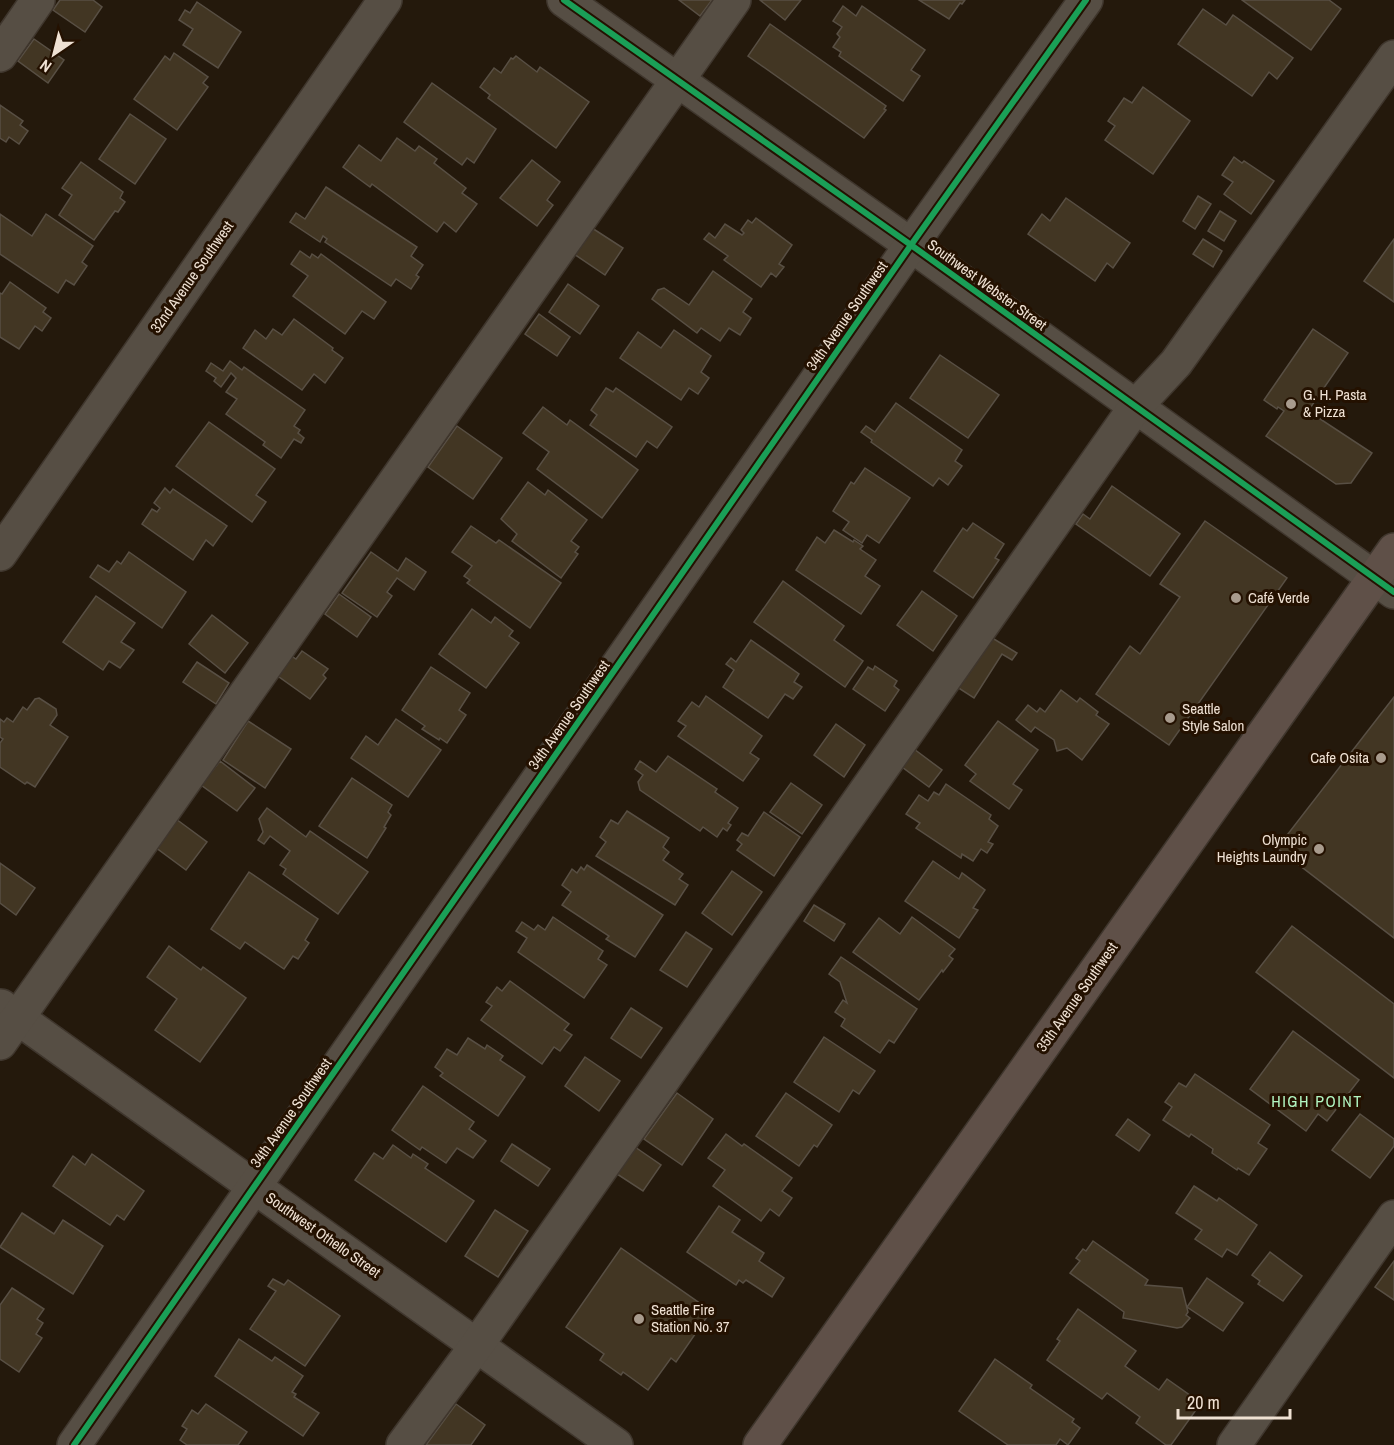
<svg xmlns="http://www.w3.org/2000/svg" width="1394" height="1445" viewBox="0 0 1394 1445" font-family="'Archivo Narrow',sans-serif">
<rect width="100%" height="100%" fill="#24190c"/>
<g fill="#423623" stroke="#584f44" stroke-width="1.5">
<polygon points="60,0 93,0 102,7 85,32 53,10"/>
<polygon points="679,0 712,0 700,16"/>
<polygon points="760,0 801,0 785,20"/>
<polygon points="919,0 965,0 962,4 960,3 949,19"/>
<polygon points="1242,0 1329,0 1341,9 1311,50"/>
<polygon points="197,2 241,32 218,68 183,45 193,29 179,20 185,10 190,13"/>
<polygon points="843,6 856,16 862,6 925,50 911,70 920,76 903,101 839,56 841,52 833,47 840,37 837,34 842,27 833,21"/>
<polygon points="1203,9 1226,25 1233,15 1293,58 1277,79 1269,72 1252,96 1178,44"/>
<polygon points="770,24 886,106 884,109 886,110 864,138 748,56"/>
<polygon points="34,39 64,60 48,83 18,61"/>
<polygon points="174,53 208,77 203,83 208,87 177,130 134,99 165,56 170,60"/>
<polygon points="516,56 537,72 540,67 589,102 556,148 488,98 490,95 480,87 494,68 501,73 511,58 513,59"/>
<polygon points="432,83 496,129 474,163 467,158 462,165 404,122"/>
<polygon points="1143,87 1190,121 1153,174 1105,140 1115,126 1108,121 1124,98 1132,103"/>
<polygon points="0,105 23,121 20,125 28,131 19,144 9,137 6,142 0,138"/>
<polygon points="130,114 166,139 135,184 99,159"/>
<polygon points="397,138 415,151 419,146 437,159 434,163 466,188 462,193 477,204 456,232 444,222 437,232 372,184 370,187 343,167 359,145 381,161"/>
<polygon points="1234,157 1242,163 1244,161 1274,181 1251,214 1224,194 1233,182 1222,175"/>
<polygon points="532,160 560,182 547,200 553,205 537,226 500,198"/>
<polygon points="81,162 123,192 120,198 125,202 118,212 115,211 94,240 59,215 72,195 62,188"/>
<polygon points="326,187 417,247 411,256 423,265 416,275 419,277 411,289 396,279 391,286 325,242 327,239 323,236 320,242 290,222 296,213 305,219"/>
<polygon points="1198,196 1211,204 1195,229 1183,221"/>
<polygon points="1066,198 1130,243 1113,268 1107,263 1095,281 1028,234 1042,214 1050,221"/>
<polygon points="1220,211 1236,221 1224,241 1208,231"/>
<polygon points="0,214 32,236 46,214 93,246 82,262 87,266 74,285 66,280 58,293 0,254"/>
<polygon points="756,218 792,245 779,264 784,267 776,277 771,273 761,287 724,260 728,256 704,239 709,233 715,238 725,224 742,235 744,233 741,230 748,220 752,223"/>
<polygon points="592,228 623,248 605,275 574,254"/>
<polygon points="1203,239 1222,251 1213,267 1193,254"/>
<polygon points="1394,239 1394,302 1364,281"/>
<polygon points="300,251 310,258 312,254 318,258 321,254 386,302 374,319 362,311 345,334 293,296 308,276 291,264"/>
<polygon points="713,271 752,299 743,312 751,318 740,335 729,328 720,341 701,328 697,333 652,299 658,290 664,288 689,305"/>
<polygon points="10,282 46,308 43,312 51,318 42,331 35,326 19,349 0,337 0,293 2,294"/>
<polygon points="568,284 599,306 580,334 549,312"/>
<polygon points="539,314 570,337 557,356 525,334"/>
<polygon points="294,319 333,348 332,350 343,358 325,383 314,374 302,390 243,348 255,330 266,339 273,329 282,335"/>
<polygon points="1313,329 1348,353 1308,411 1372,453 1351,483 1336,484 1266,436 1284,411 1278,407 1277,409 1264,400"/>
<polygon points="674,330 711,356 701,372 709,378 698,394 689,388 681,400 620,358 638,332 661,348"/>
<polygon points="940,355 999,395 968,438 910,398"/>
<polygon points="230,361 242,370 244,367 305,410 294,426 300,430 298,433 304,438 301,443 294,439 281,458 263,445 265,442 226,414 237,399 226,392 236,378 231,373 221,387 214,381 216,378 206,371 211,363 223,371"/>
<polygon points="606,388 613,392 616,388 672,427 657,448 647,441 636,457 590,425 597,415 591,410"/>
<polygon points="896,403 962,450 955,461 962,466 948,485 939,478 933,486 871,442 872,440 861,432 866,426 875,432"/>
<polygon points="543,407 567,425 570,420 638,470 602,518 537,469 549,452 523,433"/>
<polygon points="209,422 275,469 256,495 266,502 252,522 176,466"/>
<polygon points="457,426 502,458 473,499 428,467"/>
<polygon points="865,468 910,498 879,543 867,535 862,543 843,530 849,522 833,511 851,482 854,484"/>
<polygon points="528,482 545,495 548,490 587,520 571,541 579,547 575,552 578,554 561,578 512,541 517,534 501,519"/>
<polygon points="1112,486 1180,534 1150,576 1076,524 1083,514 1090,519"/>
<polygon points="165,488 170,493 173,489 227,526 213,546 206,540 193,560 142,524 152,509 157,512 160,508 154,503"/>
<polygon points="1205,521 1287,578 1169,745 1096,694 1130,646 1140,654 1180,597 1160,584"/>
<polygon points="973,523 1004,544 995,558 999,560 973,598 934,571 963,528 967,531"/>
<polygon points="471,526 496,543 499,540 561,583 530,628 467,583 470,580 464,576 472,566 452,552"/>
<polygon points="834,530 853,542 854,540 863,546 860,549 876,560 865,576 880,586 861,614 796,570 817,537 825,543"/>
<polygon points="129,552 186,592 162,628 90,577 98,565 109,572 117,561 121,564"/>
<polygon points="371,552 398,571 406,558 426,572 414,590 397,578 387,592 392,596 377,617 342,593"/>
<polygon points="783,581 844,626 834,640 863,661 845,687 754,622"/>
<polygon points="922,591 957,616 933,651 897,625"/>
<polygon points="339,594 371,617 357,637 325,614"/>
<polygon points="96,596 135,623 121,642 134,650 120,668 109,661 103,670 63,642"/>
<polygon points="472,609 491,623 495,617 513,631 509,636 519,643 486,688 439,654"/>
<polygon points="212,615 248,643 225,673 189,644"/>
<polygon points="989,636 1017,653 1012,660 1002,654 974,698 957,687"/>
<polygon points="751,640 799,674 794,682 802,687 793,699 785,694 768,718 723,687 734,670 726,664 731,658 736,662"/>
<polygon points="302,651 328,669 323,675 326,678 310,699 275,674 290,655 296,659"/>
<polygon points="197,662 229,683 216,704 183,682"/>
<polygon points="875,666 897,681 894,686 899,690 885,711 853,689 868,667 873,670"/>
<polygon points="431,667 470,693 459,710 466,715 447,743 440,738 439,740 422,729 425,726 402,710"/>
<polygon points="1061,690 1077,702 1080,698 1098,712 1096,715 1109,724 1082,760 1067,748 1057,751 1054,740 1035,727 1031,732 1016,720 1028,705 1037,712 1040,708 1045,712"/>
<polygon points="706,696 762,736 750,753 759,759 743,781 678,736 686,726 678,721 692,702 699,707"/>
<polygon points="1394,697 1394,938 1277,848"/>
<polygon points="39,698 56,709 57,715 50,725 68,737 35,787 27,782 25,784 0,767 0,743 3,739 0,737 0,719 4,722 7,718 13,722 23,707 27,710 35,699"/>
<polygon points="396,719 441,750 408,797 351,758 366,736 378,745"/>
<polygon points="248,721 291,749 265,788 223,760"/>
<polygon points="998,721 1038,750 1013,784 1022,790 1009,809 970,781 976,774 965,765"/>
<polygon points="836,724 865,745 844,777 814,755"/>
<polygon points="914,749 942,770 929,787 902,767"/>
<polygon points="668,756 717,789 715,792 738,808 728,823 731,825 727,831 723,828 717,837 703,827 700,831 640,790 638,782 643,775 635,769 640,761 656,772"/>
<polygon points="220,761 255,788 237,811 201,785"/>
<polygon points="352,778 392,805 388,812 391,815 384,827 386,828 367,858 319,826"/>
<polygon points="791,783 822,805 802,834 770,812"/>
<polygon points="946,784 991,815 989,819 998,826 988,842 993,844 987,853 981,849 973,861 962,854 961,858 916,828 920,823 906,814 919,795 928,801 934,792 939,795"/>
<polygon points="267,808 306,837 310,831 368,872 338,914 283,874 286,869 280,865 290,851 270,836 264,844 258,840 263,832 259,819"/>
<polygon points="627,811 669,838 663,847 669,852 663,860 683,874 679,879 688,885 675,905 596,856 606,842 600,837 611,820 618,824"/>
<polygon points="764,812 800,837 774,876 737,850 742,844 737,840 742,833 748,836"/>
<polygon points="176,819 207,842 186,870 155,847"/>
<polygon points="933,861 959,879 962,873 985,890 973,908 978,910 959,938 905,901"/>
<polygon points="0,863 35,888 16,915 0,903"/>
<polygon points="587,865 663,915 635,957 606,939 609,936 562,905 571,892 562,885 572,869 577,873 581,867 584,870"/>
<polygon points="732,871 762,892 732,935 702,913"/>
<polygon points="249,872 318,919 305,940 309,943 298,959 293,956 284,969 245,942 240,949 211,929"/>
<polygon points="814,905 845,924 834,941 804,921"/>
<polygon points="553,917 603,951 598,959 607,965 584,998 518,952 527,938 516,931 522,922 534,930 538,925 545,930"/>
<polygon points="912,917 955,949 949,956 953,959 943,972 942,970 919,1000 853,952 879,918 900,934"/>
<polygon points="1292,926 1394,1004 1394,1078 1256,972"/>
<polygon points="686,932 712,949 687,987 660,970"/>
<polygon points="169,946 201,970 203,967 246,998 200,1062 155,1030 177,999 147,977"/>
<polygon points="841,957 917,1009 894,1043 889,1040 880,1053 841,1026 845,1019 835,1012 843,1000 847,1003 840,982 829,974"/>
<polygon points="510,981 569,1024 564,1030 572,1035 560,1051 554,1047 542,1064 481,1020 492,1006 486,1002 497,987 502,991"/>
<polygon points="631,1008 662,1028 641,1058 611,1038"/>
<polygon points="1293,1031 1359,1080 1327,1121 1318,1114 1306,1131 1250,1089"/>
<polygon points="824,1037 875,1071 859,1094 853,1090 839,1112 794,1082"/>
<polygon points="468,1038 485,1049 487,1045 503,1056 500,1060 525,1077 498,1116 440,1076 443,1073 435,1067 447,1049 457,1055"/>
<polygon points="585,1057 620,1081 599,1111 565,1086"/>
<polygon points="1195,1074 1270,1125 1258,1143 1267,1149 1249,1175 1238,1168 1237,1170 1212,1153 1213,1149 1191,1134 1189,1137 1163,1120 1172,1107 1165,1102 1179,1083 1186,1087"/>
<polygon points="423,1086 474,1122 469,1129 486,1141 473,1158 457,1148 446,1163 422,1147 420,1150 392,1130"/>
<polygon points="677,1093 713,1119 682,1165 644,1139"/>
<polygon points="786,1093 832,1125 817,1147 814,1145 799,1166 756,1136"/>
<polygon points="1360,1114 1394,1139 1394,1146 1370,1178 1332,1150"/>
<polygon points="1128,1119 1150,1135 1139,1151 1116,1135"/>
<polygon points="726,1134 742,1146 744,1144 792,1178 782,1191 792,1198 779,1216 770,1209 761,1221 713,1186 725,1170 708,1158"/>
<polygon points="512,1144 550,1169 538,1186 501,1161"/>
<polygon points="393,1145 411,1158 413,1154 428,1164 425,1168 474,1201 446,1242 355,1180 374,1153 383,1159"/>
<polygon points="635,1147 661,1165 643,1191 617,1174"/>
<polygon points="92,1154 144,1191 124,1220 117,1215 110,1225 53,1186 73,1156 85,1165"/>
<polygon points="1194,1186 1217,1201 1219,1198 1257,1225 1237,1255 1227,1249 1222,1257 1195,1239 1202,1230 1176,1213"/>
<polygon points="719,1206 740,1220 732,1232 764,1253 759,1261 784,1278 772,1297 746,1280 743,1283 739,1280 736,1285 687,1252"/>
<polygon points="495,1210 528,1231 498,1277 465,1256"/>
<polygon points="22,1213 54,1234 63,1220 103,1246 73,1294 0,1247"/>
<polygon points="1093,1241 1148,1280 1145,1285 1182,1288 1188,1312 1186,1315 1190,1318 1182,1327 1177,1328 1123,1318 1124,1312 1070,1273 1080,1261 1076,1258 1083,1249 1086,1251"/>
<polygon points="621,1248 711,1311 676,1362 671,1358 648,1390 623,1372 621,1375 600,1360 604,1354 566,1327"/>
<polygon points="1270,1252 1302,1276 1283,1301 1258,1284 1260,1281 1252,1275"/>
<polygon points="1394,1261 1394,1300 1375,1287"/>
<polygon points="1207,1278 1243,1303 1223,1331 1187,1307"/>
<polygon points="273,1279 284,1285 288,1280 340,1316 305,1366 250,1329 276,1291 268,1286"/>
<polygon points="12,1288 44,1309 37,1319 43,1323 36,1334 42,1338 19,1372 0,1359 0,1305"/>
<polygon points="1078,1309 1136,1351 1125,1366 1159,1390 1167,1379 1201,1403 1171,1445 1166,1445 1136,1423 1140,1417 1107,1393 1102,1399 1047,1360 1060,1341 1057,1339"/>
<polygon points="239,1339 272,1361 275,1357 303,1376 292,1392 296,1394 294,1397 319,1413 303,1436 215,1376"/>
<polygon points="995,1359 1032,1385 1030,1388 1074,1419 1072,1422 1080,1428 1068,1445 1060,1439 1056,1445 1008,1445 959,1411"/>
<polygon points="206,1404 247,1432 238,1445 187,1445 180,1440 187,1429 182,1426 192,1410 198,1414"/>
<polygon points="456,1404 485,1425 471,1445 426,1445"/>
</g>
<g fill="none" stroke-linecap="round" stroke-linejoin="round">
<g stroke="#3f362d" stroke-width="36">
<g id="minor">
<polyline points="564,0 911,245 1394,592"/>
<polyline points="0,55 38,0"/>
<polyline points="0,554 385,0"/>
<polyline points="1,1006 616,1445"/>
<polyline points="0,1043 734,0"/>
<polyline points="74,1445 911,245 1086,0"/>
<polyline points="403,1445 477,1345 1136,406 1176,363 1394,57"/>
<polyline points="1234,1445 1394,1217"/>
</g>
</g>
<g stroke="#3f362d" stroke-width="36">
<polyline id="major" points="760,1445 1394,550"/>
</g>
<use href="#minor" stroke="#564e44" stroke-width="33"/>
<use href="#major" stroke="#5f5048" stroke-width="33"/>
<g stroke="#241100" stroke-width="10">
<g id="cycleway">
<polyline points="564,0 911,245 1394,592"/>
<polyline points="74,1445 911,245 1086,0"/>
</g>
</g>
<use href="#cycleway" stroke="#1a9f57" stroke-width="6"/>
</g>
<g fill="#a89b8d" stroke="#241100" stroke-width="2">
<circle cx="1291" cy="404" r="6"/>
<circle cx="1236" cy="598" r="6"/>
<circle cx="1170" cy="718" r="6"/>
<circle cx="1381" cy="758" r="6"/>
<circle cx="1319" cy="849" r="6"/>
<circle cx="639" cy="1319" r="6"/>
</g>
<g text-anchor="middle" stroke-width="6" stroke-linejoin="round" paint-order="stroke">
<g font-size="15" fill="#efe1d3" stroke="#241100">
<text transform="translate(192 277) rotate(-55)" y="5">32nd Avenue Southwest</text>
<text transform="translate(987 285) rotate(36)" y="5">Southwest Webster Street</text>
<text transform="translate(847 316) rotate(-55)" y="5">34th Avenue Southwest</text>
<text transform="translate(569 715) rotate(-55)" y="5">34th Avenue Southwest</text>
<text transform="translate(1077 997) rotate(-55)" y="5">35th Avenue Southwest</text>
<text transform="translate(291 1113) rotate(-55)" y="5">34th Avenue Southwest</text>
<text transform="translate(323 1235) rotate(35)" y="5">Southwest Othello Street</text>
</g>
<g font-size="15" fill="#efe1d3" stroke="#241100" text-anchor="start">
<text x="1303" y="400">G. H. Pasta<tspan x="1303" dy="17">&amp; Pizza</tspan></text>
<text x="1248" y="603">Café Verde</text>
<text x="1182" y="714">Seattle<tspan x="1182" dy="17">Style Salon</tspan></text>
<text x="1369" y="763" text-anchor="end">Cafe Osita</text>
<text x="1307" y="845" text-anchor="end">Olympic<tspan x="1307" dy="17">Heights Laundry</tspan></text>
<text x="651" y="1315">Seattle Fire<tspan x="651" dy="17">Station No. 37</tspan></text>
</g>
<g font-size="16" letter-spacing="1.5" fill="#b2f6c1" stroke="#241100">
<text x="1317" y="1107">HIGH POINT</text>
</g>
</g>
<g transform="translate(54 54) rotate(215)" stroke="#241100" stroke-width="4.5" paint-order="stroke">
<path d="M0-4.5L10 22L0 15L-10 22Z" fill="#efe1d3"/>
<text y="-9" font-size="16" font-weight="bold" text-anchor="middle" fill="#efe1d3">N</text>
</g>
<path d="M1178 1409v9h112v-9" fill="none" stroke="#efe1d3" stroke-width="3"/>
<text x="1187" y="1409" font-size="18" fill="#efe1d3" stroke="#241100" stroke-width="4.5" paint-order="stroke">20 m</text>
</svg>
